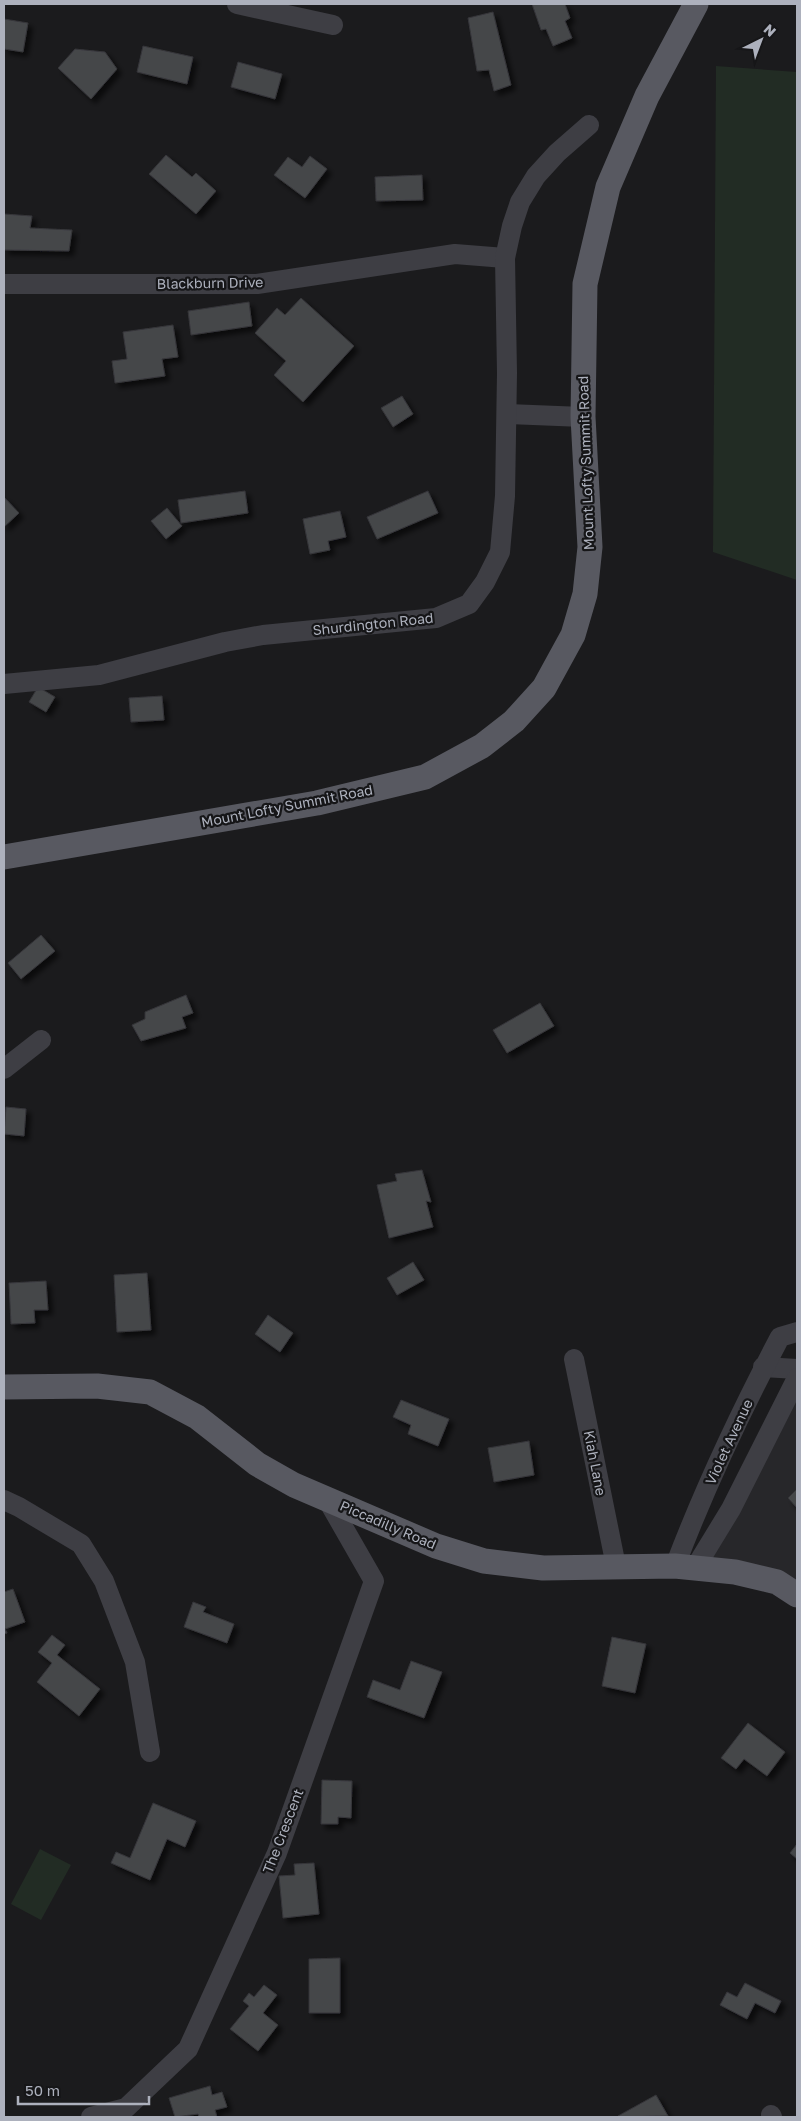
<svg xmlns="http://www.w3.org/2000/svg" width="801" height="2121" viewBox="0 0 801 2121" font-family="'Golos Text',sans-serif">
<defs>
<filter id="shadow"><feDropShadow dx="4.5" dy="4.5" stdDeviation="2.5" flood-color="#0009"/></filter>
</defs>
<rect width="100%" height="100%" fill="#1b1b1d"/>
<polygon fill="#27272a" points="797,1378 797,1595 695,1568"/>
<g fill="#222c24">
<polygon points="716,66 797,72 797,580 713,552"/>
<polygon points="40,1849 71,1865 41,1920 11,1904"/>
</g>
<g fill="#45464a" stroke="#353539" filter="url(#shadow)">
<polygon points="532,4 565,4 570,18 565,21 572,38 553,46 546,29 541,30"/>
<polygon points="493,12 511,85 494,91 489,70 477,71 468,18"/>
<polygon points="4,19 28,23 23,52 4,49"/>
<polygon points="143,46 193,57 187,84 137,72"/>
<polygon points="75,49 105,52 117,69 91,99 58,68"/>
<polygon points="238,62 282,74 275,99 231,87"/>
<polygon points="166,155 192,177 196,173 216,191 196,214 149,174"/>
<polygon points="310,156 327,169 305,198 274,175 288,157 302,167"/>
<polygon points="422,175 423,200 376,201 375,177"/>
<polygon points="4,214 32,216 30,228 72,230 69,251 4,250"/>
<polygon points="301,298 354,346 303,402 274,375 286,361 255,333 277,308 285,315"/>
<polygon points="249,302 252,326 191,335 188,311"/>
<polygon points="173,325 178,357 162,359 165,376 115,383 112,361 127,359 123,332"/>
<polygon points="402,396 413,414 393,427 381,408"/>
<polygon points="245,491 248,513 181,523 178,500"/>
<polygon points="428,491 438,513 377,539 367,517"/>
<polygon points="4,497 19,513 4,527"/>
<polygon points="167,508 182,526 166,539 151,521"/>
<polygon points="340,511 346,537 328,541 330,550 310,554 303,519"/>
<polygon points="38,687 55,697 46,712 29,702"/>
<polygon points="162,696 164,720 131,722 129,698"/>
<polygon points="41,935 55,951 21,979 8,963"/>
<polygon points="186,995 193,1013 182,1017 186,1028 141,1041 132,1025 145,1019 145,1012"/>
<polygon points="540,1003 554,1026 507,1053 493,1030"/>
<polygon points="6,1107 26,1109 24,1136 4,1134"/>
<polygon points="422,1170 431,1202 426,1201 433,1227 389,1238 377,1185 397,1181 395,1174"/>
<polygon points="413,1262 424,1280 397,1295 387,1278"/>
<polygon points="147,1273 151,1330 117,1332 114,1275"/>
<polygon points="46,1281 48,1310 34,1310 35,1323 11,1324 9,1283"/>
<polygon points="268,1315 293,1333 280,1352 255,1334"/>
<polygon points="401,1400 449,1419 438,1446 408,1434 411,1425 393,1417"/>
<polygon points="529,1441 534,1475 494,1482 488,1448"/>
<polygon points="797,1489 797,1508 788,1498"/>
<polygon points="13,1589 25,1622 5,1629 7,1633 4,1634 4,1592"/>
<polygon points="193,1602 206,1607 203,1612 234,1624 227,1643 184,1627"/>
<polygon points="52,1635 65,1645 57,1655 100,1689 79,1716 37,1682 52,1663 38,1652"/>
<polygon points="612,1637 646,1644 635,1693 602,1686"/>
<polygon points="411,1661 442,1672 424,1718 367,1697 373,1680 400,1690"/>
<polygon points="748,1723 785,1752 767,1776 744,1759 736,1769 721,1758"/>
<polygon points="322,1780 352,1781 351,1818 338,1817 338,1824 321,1824"/>
<polygon points="153,1803 196,1821 185,1847 167,1839 150,1880 111,1863 116,1852 130,1858"/>
<polygon points="797,1844 797,1859 790,1853"/>
<polygon points="314,1863 319,1914 283,1918 279,1876 295,1875 294,1864"/>
<polygon points="340,1958 340,2013 309,2013 309,1959"/>
<polygon points="745,1983 781,2001 775,2013 755,2003 747,2019 720,2005 727,1992 737,1997"/>
<polygon points="264,1985 277,1995 263,2013 278,2025 258,2051 230,2029 249,2006 243,2001 249,1993 254,1997"/>
<polygon points="210,2086 212,2095 222,2092 227,2107 215,2110 217,2117 199,2117 198,2114 175,2117 169,2098"/>
<polygon points="656,2095 668,2116 618,2117 618,2116"/>
</g>
<g fill="none" stroke-linecap="round" stroke-linejoin="round">
<g stroke="#3e3e44" stroke-width="20">
<polyline points="237,4 333,25"/>
<polyline points="4,284 257,284 455,254 505,258"/>
<polyline points="507,414 583,417"/>
<polyline points="4,684 99,675 225,642 263,635 436,618 469,604 485,582 500,552 505,496 507,373 505,258 512,226 520,202 536,176 557,153 589,125"/>
<polyline points="4,1069 41,1040"/>
<polyline points="574,1359 616,1566"/>
<polyline points="763,1367 797,1369"/>
<polyline points="4,1500 19,1507 81,1544 104,1581 135,1662 150,1752"/>
<path d="M675,1566C705,1487 741,1411 780,1337L797,1332"/>
<polyline points="695,1568 731,1509 797,1378"/>
<polyline points="771,2115 772,2117"/>
<polyline points="91,2117 126,2108 188,2049 277,1853 374,1581 327,1499"/>
</g>
<g stroke="#585961" stroke-width="25">
<polyline points="4,857 317,803 425,777 482,746 514,721 544,688 573,635 585,594 590,547 583,417 585,284 608,187 647,96 696,4"/>
<polyline points="4,1387 97,1386 150,1392 197,1417 257,1464 294,1485 436,1546 484,1561 543,1568 675,1566 735,1572 777,1582 797,1595"/>
</g>
</g>
<g text-anchor="middle" stroke-width="4.5" stroke-linejoin="round" paint-order="stroke">
<g font-size="14" fill="#adb1bd" stroke="#161618">
<text transform="translate(210 283) rotate(-1)" y="5">Blackburn Drive</text>
<text transform="translate(586 463) rotate(-92)" y="5">Mount Lofty Summit Road</text>
<text transform="translate(373 624) rotate(-6)" y="5">Shurdington Road</text>
<text transform="translate(287 806) rotate(-11)" y="5">Mount Lofty Summit Road</text>
<text transform="translate(729 1442) rotate(-65)" y="5">Violet Avenue</text>
<text transform="translate(595 1463) rotate(79)" y="5">Kiah Lane</text>
<text transform="translate(388 1525) rotate(23)" y="5">Piccadilly Road</text>
<text transform="translate(283 1831) rotate(-69)" y="5">The Crescent</text>
</g>
</g>
<rect width="801" height="2121" fill="none" stroke="#adb1bd" stroke-width="10"/>
<g transform="translate(761 40) rotate(42)" stroke="#161618" stroke-width="4" paint-order="stroke">
<path d="M0-4L9 19L0 12L-9 19Z" fill="#adb1bd"/>
<text y="-8" font-size="14" font-weight="bold" text-anchor="middle" fill="#adb1bd">N</text>
</g>
<path d="M18 2096v8h131v-8" fill="none" stroke="#adb1bd" stroke-width="2.5"/>
<text x="25" y="2096" font-size="15" fill="#adb1bd" stroke="#161618" stroke-width="4" paint-order="stroke">50 m</text>
</svg>
